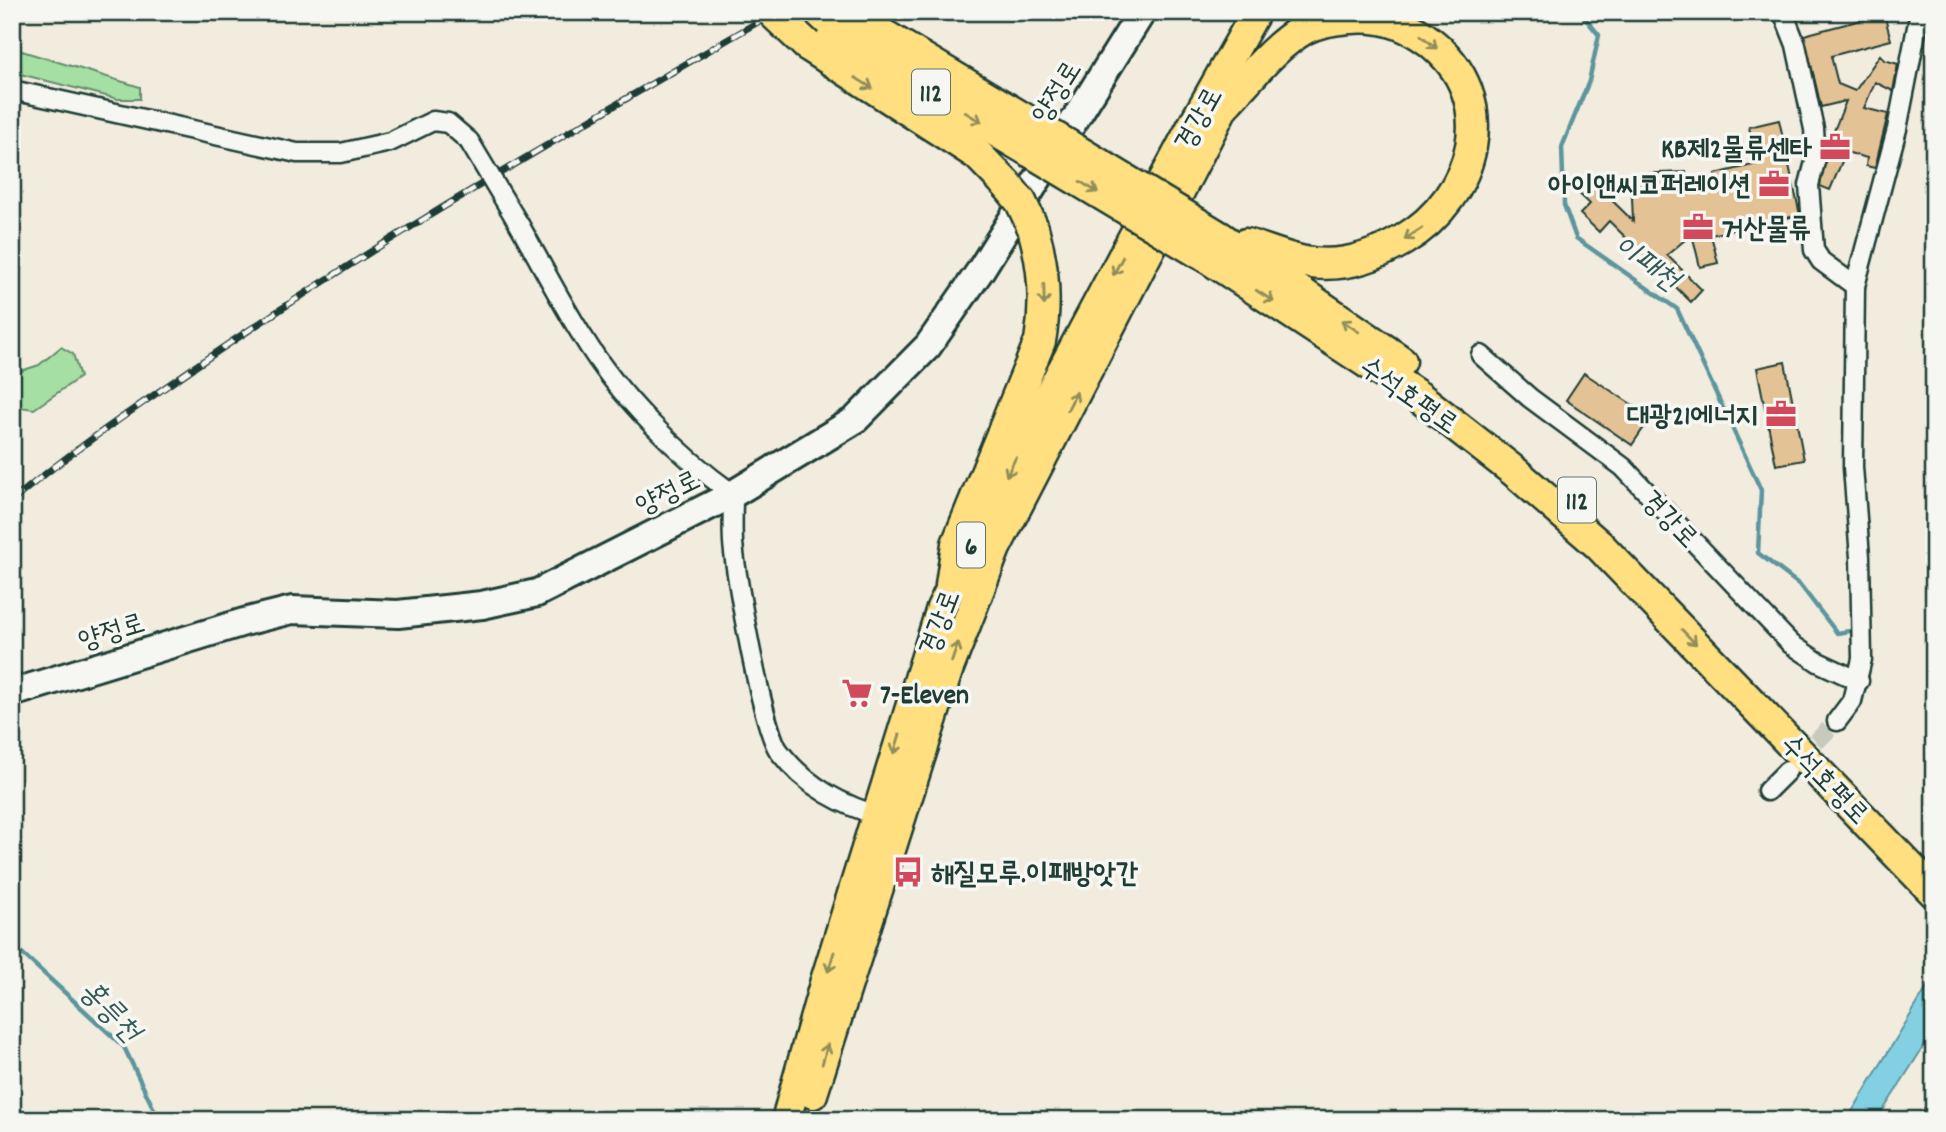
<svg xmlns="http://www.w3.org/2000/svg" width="1946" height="1132" viewBox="0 0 1946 1132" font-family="Dekko,'Poor Story',sans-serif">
<rect width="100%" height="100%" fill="#f2ecdf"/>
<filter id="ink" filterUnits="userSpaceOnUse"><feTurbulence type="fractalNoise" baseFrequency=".0143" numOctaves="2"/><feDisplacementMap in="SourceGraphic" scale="14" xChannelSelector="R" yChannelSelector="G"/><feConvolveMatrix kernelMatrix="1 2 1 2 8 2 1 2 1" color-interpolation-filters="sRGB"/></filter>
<g filter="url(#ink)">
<g fill="#a6dfa3" stroke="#628e6c" stroke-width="2">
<polygon points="12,48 140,87 140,99 118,99 12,72"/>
<polygon points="61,347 73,354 80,377 34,409 12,406 12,374 39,365"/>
</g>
<g fill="#84d0e3" stroke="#5c959d" stroke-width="2">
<polygon points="1934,397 1934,560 1926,498"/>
<polygon points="1934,976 1934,1030 1877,1120 1847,1120"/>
</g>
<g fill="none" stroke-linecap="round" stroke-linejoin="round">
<g stroke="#5c959d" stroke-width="4.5">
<polyline points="1580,12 1599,35 1589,81 1562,147 1564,205 1576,238 1677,309 1761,490 1758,553 1801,586 1837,633 1850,631"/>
<polyline points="12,944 124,1047 159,1120"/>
</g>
</g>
<g fill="#e3c295" stroke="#1f3d34" stroke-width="2">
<polygon points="1884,14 1891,40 1831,56 1838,84 1855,91 1880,55 1884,60 1898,64 1893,91 1875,82 1864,108 1888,114 1875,168 1866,166 1867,158 1846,152 1830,190 1820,186 1827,148 1846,101 1821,107 1804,35"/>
<polygon points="1779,120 1800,215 1711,235 1718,263 1700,267 1692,234 1667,255 1702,290 1691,302 1609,221 1599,232 1580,214 1590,204 1574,189 1587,176 1633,221 1631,174 1686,172 1686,195 1718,187 1715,174 1757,164 1749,127"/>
<polygon points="1785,362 1804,460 1776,465 1757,368"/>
<polygon points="1584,373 1651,417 1632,445 1566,400"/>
</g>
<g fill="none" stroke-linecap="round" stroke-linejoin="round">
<polyline stroke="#c8c9bd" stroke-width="18" stroke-dasharray="18 9" stroke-linecap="butt" points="1797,761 1837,721"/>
<g stroke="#1f3d34" stroke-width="23">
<g id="minor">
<polyline points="1783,12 1796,45 1814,129 1816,158 1809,185 1814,250 1821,261 1855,286"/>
<polyline points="12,90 297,153 341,153 390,142 433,121 448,123 469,141"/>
<path d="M520,226C541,263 560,301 583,337C618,395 678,455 733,494C733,510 732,526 733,542C735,575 763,730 779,751C806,787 843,806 886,818"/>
<polyline points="1481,355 1530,398 1623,467 1791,644 1818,662 1859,681"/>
<polyline points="1837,721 1852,701 1862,659 1860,557 1853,467 1855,286 1897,129 1920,12"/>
<polyline points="1767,791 1787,771"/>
<polyline points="1930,1120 1934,1113"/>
</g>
</g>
<g stroke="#1f3d34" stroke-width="32">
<polyline id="secondary" points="12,693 244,622 292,610 398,614 482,605 537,593 733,494 855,420 928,346 980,271 1142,12"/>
</g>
<g stroke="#1f3d34" stroke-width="33">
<g id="primary">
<polyline points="813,1094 948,671 996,548 1232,91"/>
<polyline points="786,1120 824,984 941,608 1016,456 1194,122 1256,12"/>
</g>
</g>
<g stroke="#1f3d34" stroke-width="35">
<g id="trunk">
<polyline points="796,12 1031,152"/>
<polyline points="845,12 1043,130"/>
<polyline points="807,45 978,155 1007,185"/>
<path d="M1227,102C1250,78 1274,46 1304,29C1317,22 1335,19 1350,18C1380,15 1406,23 1429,41C1503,98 1476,197 1403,240C1376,256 1345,267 1312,263C1291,261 1267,250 1246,244"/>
<polyline points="1220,237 1401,361"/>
<polyline points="1208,258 1418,396 1515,472 1599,545 1934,892"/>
<path d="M951,585L957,544L1040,341C1047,302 1044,266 1033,228"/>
</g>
</g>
<use href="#minor" stroke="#f6f6f2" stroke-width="18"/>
<use href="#secondary" stroke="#f6f6f2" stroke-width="26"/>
<use href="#primary" stroke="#ffdf80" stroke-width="28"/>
<use href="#trunk" stroke="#ffdf80" stroke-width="30"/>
<g stroke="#1f3d34" stroke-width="7">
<path id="rail" d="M12,501C70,452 134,409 196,366C382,238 580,126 775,12"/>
</g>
<use href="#rail" stroke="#f6f6f2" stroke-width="4.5" stroke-dasharray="13" stroke-linecap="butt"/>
<g stroke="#1f3d34" stroke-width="23" stroke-linecap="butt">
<polyline id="minor-bridge" points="469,141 520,226"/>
</g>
<g stroke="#1f3d34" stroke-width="35" stroke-linecap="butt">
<g id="trunk-bridge">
<polyline points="772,12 807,45"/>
<polyline points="1043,130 1220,237"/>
<polyline points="1031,152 1208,258"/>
<polyline points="1007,185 1021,202 1033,228"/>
</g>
</g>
<use href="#minor-bridge" stroke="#f6f6f2" stroke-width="18"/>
<use href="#trunk-bridge" stroke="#ffdf80" stroke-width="30"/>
</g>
<defs><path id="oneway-shaft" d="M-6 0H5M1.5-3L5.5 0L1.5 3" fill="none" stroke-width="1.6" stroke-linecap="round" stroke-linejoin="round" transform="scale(1.75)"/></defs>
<g stroke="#8f8e5a">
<use href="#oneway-shaft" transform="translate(1429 42) rotate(40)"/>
<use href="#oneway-shaft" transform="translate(864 83) rotate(32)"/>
<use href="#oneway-shaft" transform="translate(973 117) rotate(31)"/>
<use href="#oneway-shaft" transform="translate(1089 187) rotate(31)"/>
<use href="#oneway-shaft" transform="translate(1413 234) rotate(147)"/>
<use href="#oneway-shaft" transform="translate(1118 266) rotate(118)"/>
<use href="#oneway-shaft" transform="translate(1044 295) rotate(89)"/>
<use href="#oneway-shaft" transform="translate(1265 296) rotate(33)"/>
<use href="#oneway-shaft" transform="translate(1350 326) rotate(-146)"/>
<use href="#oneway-shaft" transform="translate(1072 401) rotate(-63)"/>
<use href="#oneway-shaft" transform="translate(1011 467) rotate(117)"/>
<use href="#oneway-shaft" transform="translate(1689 637) rotate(46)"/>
<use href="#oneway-shaft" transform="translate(955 652) rotate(-71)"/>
<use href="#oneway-shaft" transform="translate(897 744) rotate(107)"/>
<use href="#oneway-shaft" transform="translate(831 962) rotate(107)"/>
<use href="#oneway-shaft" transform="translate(825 1054) rotate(-74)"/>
</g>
</g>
<defs>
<g id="office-bare" transform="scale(2.415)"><path d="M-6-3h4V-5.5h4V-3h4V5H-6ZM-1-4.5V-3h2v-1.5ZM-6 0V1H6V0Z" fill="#d1495b" stroke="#f6f6f2" stroke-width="2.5" paint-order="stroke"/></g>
<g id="supermarket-bare" transform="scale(2.415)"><path d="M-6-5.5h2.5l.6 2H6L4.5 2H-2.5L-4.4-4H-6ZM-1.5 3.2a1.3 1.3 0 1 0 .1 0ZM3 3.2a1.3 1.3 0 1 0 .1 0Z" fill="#d1495b" stroke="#f6f6f2" stroke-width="2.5" paint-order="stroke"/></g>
<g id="bus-bare" transform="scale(2.415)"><path d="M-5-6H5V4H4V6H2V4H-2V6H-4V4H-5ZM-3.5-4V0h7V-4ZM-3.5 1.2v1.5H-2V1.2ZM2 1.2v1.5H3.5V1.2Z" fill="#d1495b" stroke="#f6f6f2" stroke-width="2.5" paint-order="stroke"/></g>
</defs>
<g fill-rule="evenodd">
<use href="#office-bare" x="1835" y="147"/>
<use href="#office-bare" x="1774" y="184"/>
<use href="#office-bare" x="1698" y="227"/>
<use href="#office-bare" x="1781" y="414"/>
<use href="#supermarket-bare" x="857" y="693"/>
<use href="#bus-bare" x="908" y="872"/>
</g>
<g text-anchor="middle" stroke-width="7" stroke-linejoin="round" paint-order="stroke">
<g fill="#f6f6f2" stroke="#60746d" stroke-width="2">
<rect x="912" y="69.5" width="38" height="45" rx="5"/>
<rect x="1558" y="477.5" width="38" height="45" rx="5"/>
<rect x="957" y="522.5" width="28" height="45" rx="5"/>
</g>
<g font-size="26" font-weight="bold" fill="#1f3d34">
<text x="931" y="101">112</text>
<text x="1577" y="509">112</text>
<text x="971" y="554">6</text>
</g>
<g font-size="28" fill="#1f3d34" stroke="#f6f6f2">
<text transform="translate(1055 91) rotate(-58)" y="10">양정로</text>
<text transform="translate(1197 118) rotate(-61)" y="10">경강로</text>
<text transform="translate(1410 394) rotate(35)" y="10">수석호평로</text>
<text transform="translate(667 491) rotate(-26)" y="10">양정로</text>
<text transform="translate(1671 518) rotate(46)" y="10">경강로</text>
<text transform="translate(938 622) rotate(-69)" y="10">경강로</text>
<text transform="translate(111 630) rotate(-17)" y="10">양정로</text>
<text transform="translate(1826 778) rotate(46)" y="10">수석호평로</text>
</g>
<g font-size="28" font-weight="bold" fill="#1f3d34" stroke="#f6f6f2" text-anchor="end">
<text x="1812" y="157">KB제2물류센타</text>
<text x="1751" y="194">아이앤씨코퍼레이션</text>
<text x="1721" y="237" text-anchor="start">거산물류</text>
<text x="1758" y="424">대광21에너지</text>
<text x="880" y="703" text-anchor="start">7-Eleven</text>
<text x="931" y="882" text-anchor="start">해질모루.이패방앗간</text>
</g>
<g font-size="30" font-style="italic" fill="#335a57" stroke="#f6f6f2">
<text transform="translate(1647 262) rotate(35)" y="10">이패천</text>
<text transform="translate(111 1010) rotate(46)" y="10">홍릉천</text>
</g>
</g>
<rect width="1946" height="1132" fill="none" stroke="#f6f6f2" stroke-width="42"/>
<rect x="21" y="21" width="1904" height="1090" fill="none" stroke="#1f3d34" stroke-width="2.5" filter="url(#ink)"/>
</svg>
